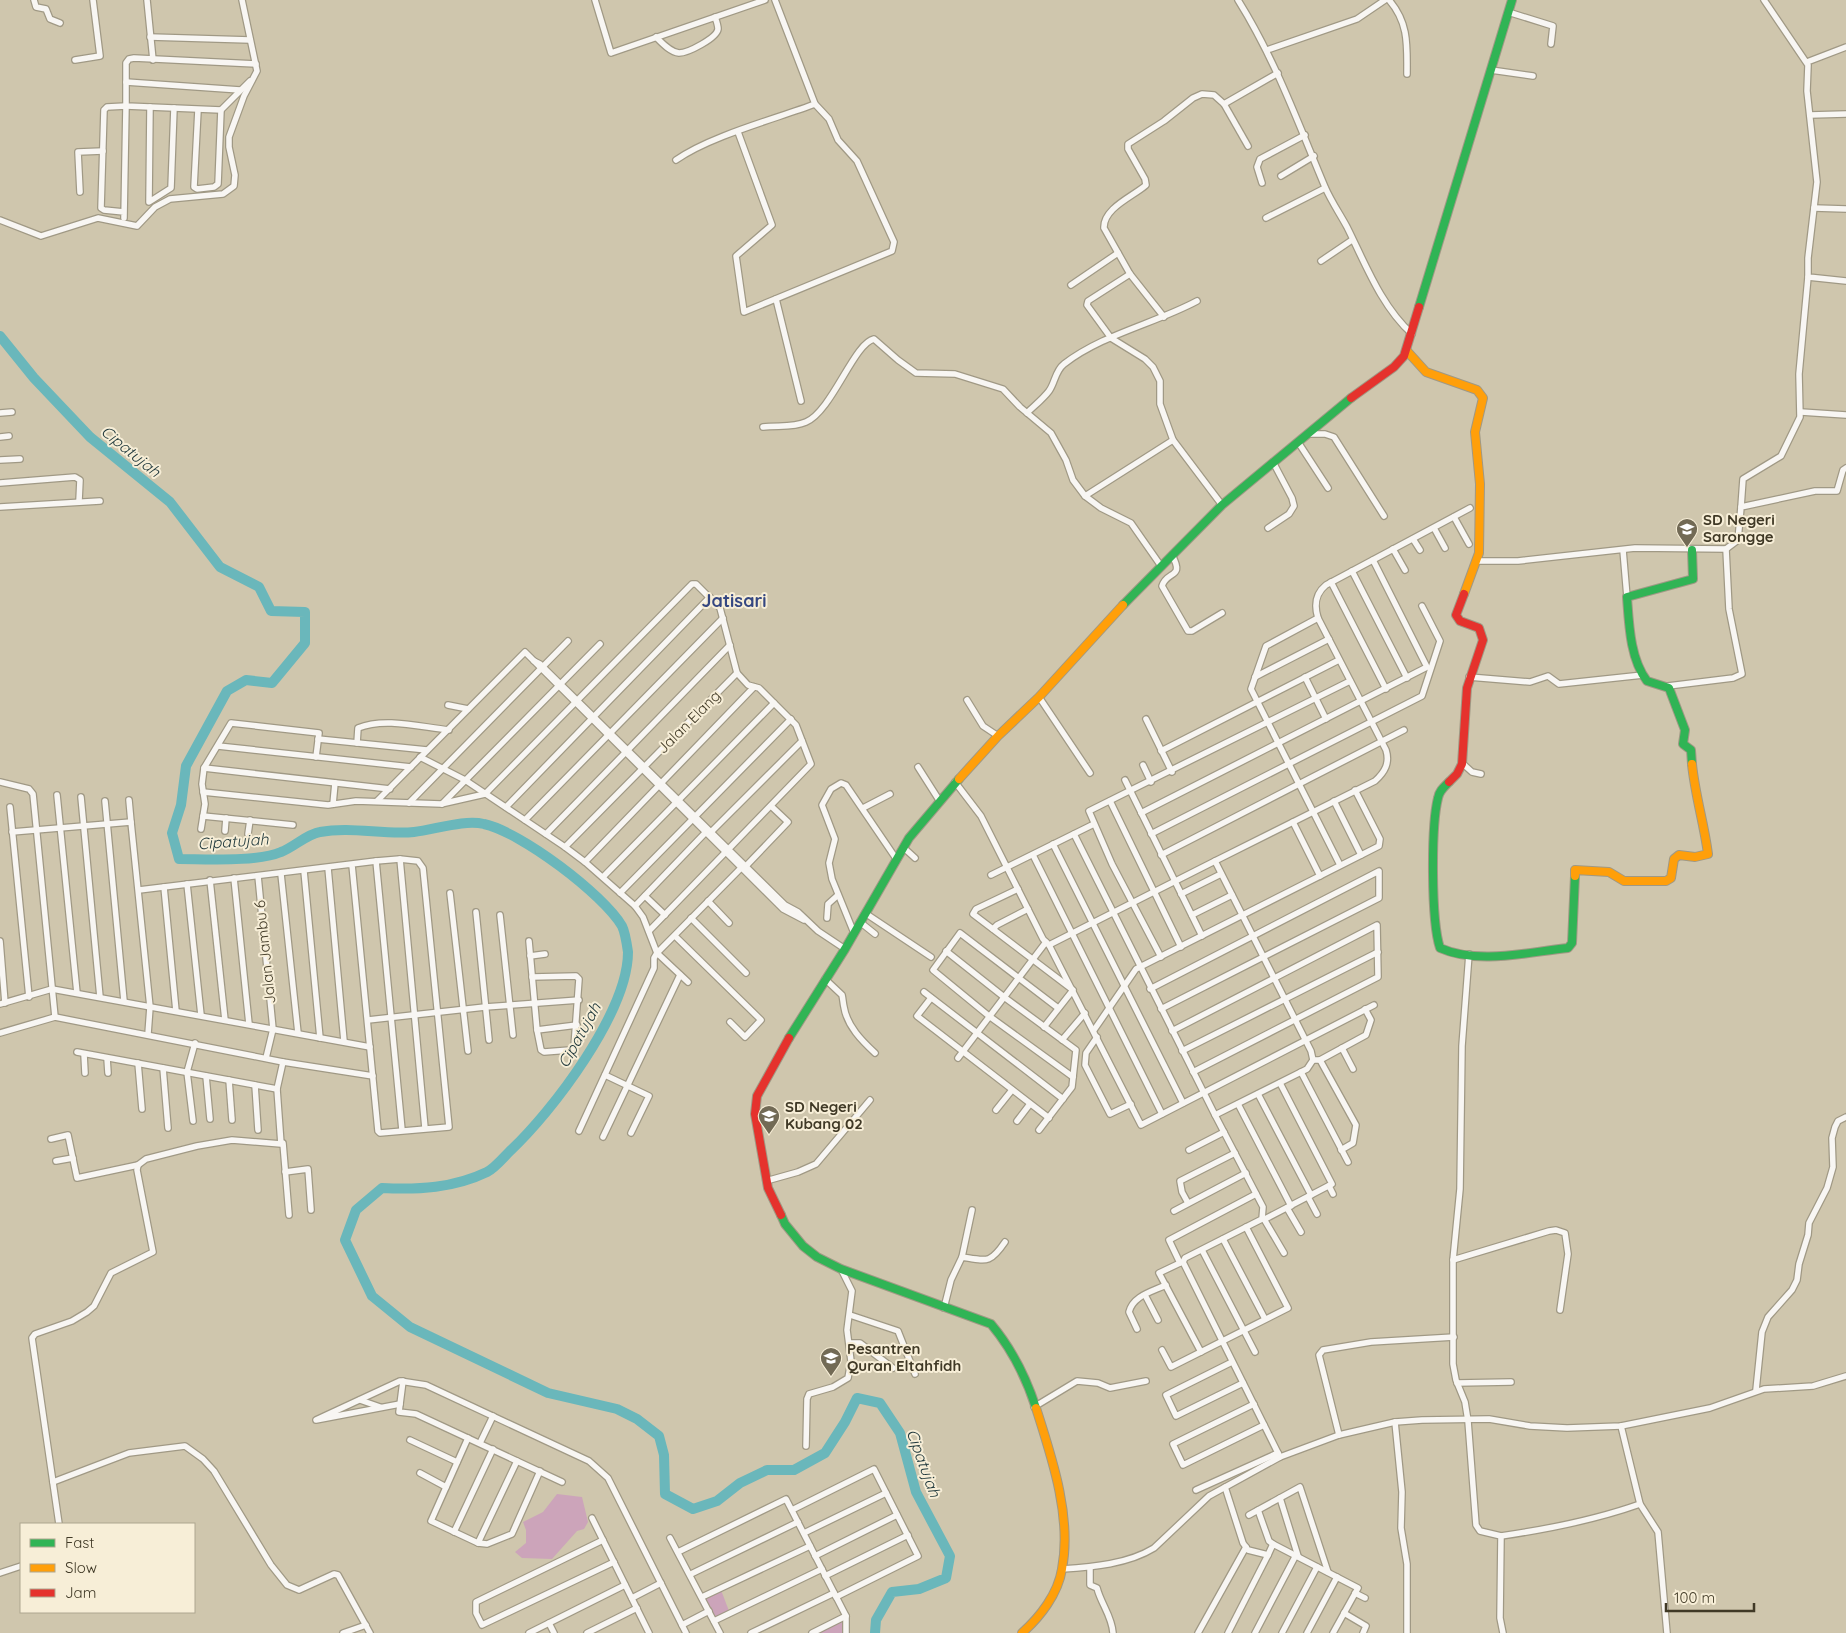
<svg xmlns="http://www.w3.org/2000/svg" width="1846" height="1633" viewBox="0 0 1846 1633" font-family="Quicksand,sans-serif">
<rect width="100%" height="100%" fill="#cfc6ad"/>
<g fill="#cca4ba">
<polygon points="557,1494 582,1497 588,1522 584,1529 577,1531 552,1559 522,1558 515,1552 526,1543 526,1530 523,1522 543,1512"/>
<polygon points="721,1590 729,1611 715,1619 705,1597"/>
<polygon points="844,1618 845,1633 814,1633"/>
</g>
<g fill="none" stroke-linecap="round" stroke-linejoin="round">
<path stroke="#6ab7bb" stroke-width="10" d="M0,336L34,378L90,437L170,502L220,567L259,587L271,611L305,612V643L272,683L246,680L227,691L186,766L181,805L172,833L179,859C206,859 258,862 281,852C294,847 307,834 320,832C351,826 383,835 414,832C434,830 464,819 484,824C521,832 603,894 622,926C625,932 627,945 628,952C628,1012 552,1112 510,1151C503,1158 495,1168 487,1172C454,1188 418,1190 382,1188L356,1210L345,1240L372,1296L410,1327L548,1393L617,1409L637,1419L659,1436L664,1455L665,1494L693,1509L717,1501L740,1483L767,1470H794L825,1453L845,1422L857,1398L880,1403L900,1433L916,1492L950,1556L946,1578L919,1589L892,1592L876,1620L875,1633"/>
<g stroke="#a09985" stroke-width="8">
<g id="street">
<polyline points="34,0 36,7 46,9 50,19 60,23"/>
<polyline points="147,0 153,60"/>
<polyline points="595,0 611,53 765,0"/>
<path d="M1238,0C1275,59 1298,123 1325,187C1331,201 1340,214 1347,227C1365,263 1381,306 1412,334"/>
<path d="M1389,0C1409,23 1407,46 1407,74"/>
<polyline points="1764,0 1808,65 1807,91 1817,182 1808,258 1808,277 1846,281"/>
<polyline points="1508,12 1553,26 1551,44"/>
<polyline points="150,37 250,40"/>
<path d="M656,37C662,43 670,52 679,53C688,53 717,38 718,29C718,25 716,20 715,17"/>
<polyline points="1267,50 1357,19 1385,0"/>
<polyline points="75,60 100,56 93,0"/>
<polyline points="1807,62 1846,47"/>
<polyline points="1491,70 1533,76"/>
<polyline points="126,82 240,90"/>
<polyline points="1224,104 1248,146"/>
<polyline points="150,107 149,202 171,188 174,108"/>
<polyline points="198,110 194,187 197,189 214,187 218,184 221,110 250,81"/>
<polyline points="221,110 126,106 126,63 129,59 134,58 256,64"/>
<polyline points="1810,115 1846,114"/>
<polyline points="738,132 772,225 736,256 744,312 892,251 894,242 857,161 838,140 829,119 815,104 775,0"/>
<path d="M676,160C710,136 775,119 815,104"/>
<polyline points="1281,176 1314,156"/>
<polyline points="1262,183 1257,167 1260,159 1305,135"/>
<polyline points="80,192 78,152 103,151"/>
<polyline points="1814,208 1846,209"/>
<polyline points="124,218 126,106 107,107 104,110 101,208 104,210 124,212"/>
<polyline points="1266,218 1325,188"/>
<polyline points="0,220 41,236 98,218 137,226 155,207 170,199 223,194 234,186 235,175 229,147 229,137 244,96 257,71 242,0"/>
<polyline points="1321,261 1352,240"/>
<polyline points="1130,274 1088,301 1087,305 1111,338 1145,359 1153,367 1160,381 1160,404 1173,440 1222,505"/>
<polyline points="1071,285 1118,253"/>
<polyline points="776,299 801,401"/>
<path d="M1164,317L1130,274L1104,228C1103,208 1134,196 1146,185L1145,179L1128,149V144L1164,121L1193,98L1202,94L1214,95L1224,104L1278,73"/>
<polyline points="1801,412 1846,415"/>
<polyline points="0,413 12,412"/>
<path d="M1027,413C1034,406 1043,399 1049,391C1055,383 1055,371 1064,364C1103,334 1154,324 1197,301"/>
<path d="M763,427C777,425 793,428 806,422C832,411 854,343 874,339L898,360L916,373L955,374L1003,389L1020,407L1051,433L1066,460L1073,480L1085,496L1101,508L1131,523L1161,566"/>
<polyline points="1308,434 1325,434 1334,437 1384,516"/>
<polyline points="0,437 9,436"/>
<polyline points="1298,442 1328,488"/>
<polyline points="0,460 20,459"/>
<polyline points="0,483 75,477 80,480 79,501"/>
<polyline points="1085,496 1173,440"/>
<polyline points="0,507 100,501"/>
<polyline points="1741,507 1743,479 1781,456 1800,417 1799,374 1808,277"/>
<polyline points="1454,517 1469,544"/>
<polyline points="1268,528 1289,514 1294,506 1292,498 1273,462"/>
<polyline points="1434,528 1445,548"/>
<polyline points="1413,539 1420,550"/>
<polyline points="1393,549 1405,570"/>
<polyline points="1623,550 1627,597"/>
<path d="M1172,555C1185,579 1167,570 1162,586L1188,631H1192L1222,613"/>
<polyline points="1478,561 1518,561 1635,548 1726,549 1738,540 1741,507 1815,491 1837,491 1843,470 1846,468"/>
<polyline points="1352,571 1407,678"/>
<polyline points="1331,582 1386,689"/>
<polyline points="1318,618 1266,646 1251,689 1340,865"/>
<polyline points="534,661 540,664 785,905 798,912 818,931 845,949"/>
<polyline points="1255,677 1329,639"/>
<polyline points="1305,677 1326,719"/>
<polyline points="1469,677 1530,682 1548,676 1559,684 1643,675"/>
<polyline points="1668,686 1733,678 1742,674 1729,609 1726,549"/>
<polyline points="1039,697 1090,773"/>
<polyline points="967,700 983,726 998,736"/>
<polyline points="448,705 468,709"/>
<polyline points="1146,719 1172,772"/>
<polyline points="318,739 427,750"/>
<path d="M357,743L358,728C385,717 420,727 449,730"/>
<polyline points="218,746 411,767"/>
<polyline points="1161,751 1339,660"/>
<polyline points="420,757 465,780 565,847 585,862 635,906 643,917 657,953 688,982"/>
<polyline points="1462,763 1472,772 1481,774"/>
<polyline points="1143,765 1151,782"/>
<polyline points="918,767 939,800"/>
<polyline points="204,768 390,789"/>
<polyline points="1125,780 1202,936"/>
<polyline points="0,782 29,789 33,794 55,1017"/>
<polyline points="955,782 981,816 1043,939 1049,945 1215,861 1311,1051 1313,1060 1307,1069 1215,1115 1263,1207 1262,1219 1185,1258 1183,1262 1280,1457"/>
<polyline points="203,792 328,805 356,801 441,804 485,794 692,584 696,584 720,608 737,673 748,685 759,688 796,725 811,764 649,931"/>
<polyline points="57,795 77,993"/>
<polyline points="81,797 100,997"/>
<polyline points="129,800 131,822"/>
<polyline points="105,801 124,1001"/>
<polyline points="377,801 525,652 783,909 804,920"/>
<polyline points="1110,801 1181,947"/>
<polyline points="1334,801 1361,855"/>
<polyline points="409,803 568,641"/>
<polyline points="333,804 335,783"/>
<polyline points="442,804 600,644"/>
<polyline points="10,807 29,997"/>
<polyline points="506,807 710,597"/>
<polyline points="863,808 890,794"/>
<polyline points="1141,813 1427,667 1373,560"/>
<polyline points="203,816 293,825"/>
<polyline points="525,820 723,618"/>
<polyline points="1293,822 1320,876"/>
<polyline points="201,829 205,804 202,784 204,768 231,723 319,733 316,757"/>
<polyline points="225,831 226,818"/>
<polyline points="12,832 131,822 150,1007 148,1034"/>
<polyline points="710,833 802,741"/>
<polyline points="248,834 250,820"/>
<polyline points="546,834 730,645"/>
<polyline points="1074,834 1215,1115"/>
<polyline points="1151,834 1422,696 1440,641 1422,606"/>
<polyline points="1053,844 1183,1103"/>
<polyline points="565,847 737,673"/>
<polyline points="904,848 915,858"/>
<polyline points="1033,855 1162,1114"/>
<polyline points="1161,855 1404,730"/>
<polyline points="400,859 425,1128"/>
<polyline points="376,861 402,1130"/>
<path d="M1215,861L1375,781C1385,772 1390,763 1386,750L1318,618C1314,605 1315,594 1326,585L1470,508"/>
<polyline points="585,862 754,687"/>
<polyline points="746,866 788,822 771,806"/>
<polyline points="328,868 344,1041"/>
<polyline points="304,871 320,1038"/>
<polyline points="281,874 298,1033"/>
<polyline points="991,875 1094,824"/>
<polyline points="258,876 273,1029 266,1058"/>
<polyline points="603,877 774,703"/>
<polyline points="234,878 249,1024"/>
<polyline points="210,880 225,1020"/>
<polyline points="187,884 201,1015"/>
<polyline points="164,887 176,1011"/>
<polyline points="1018,889 976,909 973,914 1073,990 1044,1027"/>
<polyline points="139,890 376,861 400,859 418,861 423,868 449,1127 380,1133 378,1131 352,865"/>
<polyline points="450,893 468,1051"/>
<polyline points="620,893 791,719"/>
<polyline points="1181,894 1221,874"/>
<polyline points="645,896 665,915"/>
<polyline points="708,901 729,923"/>
<polyline points="635,906 705,833"/>
<polyline points="476,912 489,1040"/>
<polyline points="865,913 931,957"/>
<polyline points="500,915 513,1035"/>
<polyline points="1192,915 1232,895"/>
<polyline points="691,918 746,973"/>
<polyline points="827,918 828,904 838,895"/>
<polyline points="860,922 875,934"/>
<polyline points="993,929 997,925 1028,909"/>
<polyline points="854,933 832,879 829,863 835,839 822,805 831,789 841,783 846,785 897,860"/>
<polyline points="675,936 761,1020 745,1037 730,1022"/>
<polyline points="0,941 5,1003"/>
<polyline points="529,941 537,1030 577,1025"/>
<polyline points="1049,945 1141,1125 1374,1005"/>
<polyline points="946,951 1004,997 1076,1050 1072,1087 1039,1130"/>
<polyline points="1469,954 1462,1046 1460,1189 1453,1260 1453,1364 1456,1380 1465,1402 1468,1421 1476,1525 1480,1531 1501,1536 1500,1618 1503,1633"/>
<polyline points="530,956 545,954"/>
<polyline points="1161,957 1112,864 1089,811 1350,681"/>
<polyline points="532,977 576,976 579,979 574,1047 570,1050 544,1052 541,1050 537,1030"/>
<path d="M825,979L842,995C843,999 843,1003 844,1007C847,1026 862,1041 875,1053"/>
<polyline points="1150,989 1379,871 1379,898 1161,1009"/>
<polyline points="924,992 1063,1099"/>
<polyline points="931,998 917,1016 1049,1118"/>
<polyline points="0,1004 52,989 370,1047"/>
<polyline points="1058,1008 960,933 933,970 989,1016 1073,1077"/>
<polyline points="368,1020 485,1007 579,1000"/>
<polyline points="1094,1030 1136,969 1379,846 1380,839 1355,790"/>
<polyline points="1172,1031 1377,925 1378,977 1193,1072"/>
<polyline points="0,1033 55,1017 283,1062 373,1076"/>
<polyline points="1097,1037 1086,1053 1085,1065 1110,1114 1131,1104"/>
<polyline points="1062,1040 1085,1013"/>
<polyline points="1342,1048 1353,1069"/>
<polyline points="1182,1051 1378,952"/>
<polyline points="77,1052 277,1089"/>
<polyline points="84,1054 85,1073"/>
<polyline points="107,1058 108,1073"/>
<polyline points="958,1058 1046,942"/>
<polyline points="1313,1060 1320,1060 1356,1125 1353,1143 1341,1150"/>
<polyline points="1320,1060 1366,1035 1371,1020 1365,1009"/>
<polyline points="138,1063 142,1109"/>
<polyline points="163,1068 168,1128"/>
<polyline points="1301,1072 1348,1162"/>
<polyline points="605,1075 649,1096 631,1133"/>
<polyline points="206,1076 210,1119"/>
<polyline points="229,1080 232,1120"/>
<polyline points="255,1085 258,1130"/>
<polyline points="1258,1094 1311,1195"/>
<polyline points="1238,1104 1291,1206"/>
<polyline points="996,1110 1012,1090"/>
<polyline points="193,1121 187,1072 195,1043"/>
<polyline points="1017,1121 1030,1104"/>
<polyline points="579,1131 654,968 654,958 657,953 741,868"/>
<polyline points="603,1137 680,975"/>
<polyline points="51,1139 68,1135 77,1178 138,1165 146,1159 197,1146 232,1140 281,1144 277,1089 283,1062"/>
<polyline points="283,1143 289,1215"/>
<polyline points="1189,1150 1224,1132"/>
<polyline points="56,1161 73,1158"/>
<polyline points="285,1172 308,1169 311,1210"/>
<polyline points="766,1181 798,1172 816,1164 870,1100"/>
<polyline points="1329,1186 1333,1194"/>
<polyline points="1308,1197 1317,1214"/>
<polyline points="1188,1203 1182,1192 1180,1181 1235,1153"/>
<polyline points="1287,1208 1301,1232"/>
<polyline points="1174,1211 1246,1173"/>
<polyline points="1264,1219 1284,1253"/>
<polyline points="1265,1219 1332,1184 1280,1083"/>
<polyline points="1223,1239 1265,1319"/>
<polyline points="1202,1250 1255,1352"/>
<polyline points="962,1257 972,1210"/>
<polyline points="1453,1260 1549,1231 1556,1230 1565,1233 1568,1254 1560,1310"/>
<polyline points="1183,1262 1180,1263 1169,1240 1256,1194"/>
<polyline points="1180,1263 1159,1273 1201,1352"/>
<polyline points="1145,1295 1158,1320"/>
<path d="M944,1308L951,1280L962,1257C987,1261 990,1264 1005,1242"/>
<polyline points="850,1315 898,1331 915,1374"/>
<path d="M1137,1329L1129,1312C1133,1296 1151,1292 1166,1285"/>
<polyline points="849,1343 860,1343 893,1368"/>
<polyline points="1162,1350 1171,1367 1288,1308 1246,1227"/>
<polyline points="1232,1362 1166,1395 1176,1416 1243,1383"/>
<polyline points="403,1381 399,1412 416,1414 562,1482"/>
<polyline points="1457,1383 1511,1382"/>
<polyline points="1756,1390 1762,1332 1768,1317 1792,1290 1797,1280 1799,1264 1808,1235 1809,1223 1827,1188 1833,1167 1832,1138 1835,1127 1838,1121 1846,1117"/>
<polyline points="360,1400 380,1407"/>
<polyline points="400,1404 316,1420 400,1381 426,1385 589,1461 608,1478 686,1633"/>
<polyline points="1254,1404 1173,1444 1183,1465 1264,1425"/>
<polyline points="1034,1407 1077,1381 1098,1383 1110,1388 1146,1381"/>
<polyline points="1395,1422 1402,1492 1401,1528 1407,1564 1407,1633"/>
<polyline points="1621,1426 1640,1504 1658,1532 1667,1633"/>
<polyline points="1339,1435 1319,1355 1323,1350 1371,1342 1454,1337"/>
<polyline points="468,1438 431,1521 478,1543 487,1544 512,1534 540,1471"/>
<polyline points="410,1440 457,1462"/>
<polyline points="480,1443 493,1416"/>
<polyline points="806,1446 807,1399 809,1394 833,1387 848,1378 851,1361 847,1330 852,1291 841,1269"/>
<polyline points="420,1473 446,1487"/>
<polyline points="53,1482 129,1453 185,1446 203,1459 214,1471 271,1565 287,1585 299,1590 334,1574 338,1575 370,1633"/>
<polyline points="1225,1487 1243,1543 1248,1550 1268,1555 1273,1544 1358,1588 1333,1633"/>
<polyline points="1196,1490 1278,1453"/>
<polyline points="1280,1498 1298,1556"/>
<polyline points="792,1510 874,1469 918,1556 836,1597"/>
<polyline points="1258,1510 1269,1541 1273,1544"/>
<polyline points="1249,1515 1300,1487 1328,1572"/>
<polyline points="592,1518 649,1633"/>
<polyline points="59,1524 32,1338 35,1334 72,1321 87,1312 94,1306 111,1273 153,1252 137,1170 138,1165"/>
<polyline points="454,1532 493,1449"/>
<polyline points="804,1533 886,1493"/>
<path d="M1501,1536C1549,1529 1595,1520 1640,1504"/>
<polyline points="670,1538 720,1633"/>
<polyline points="603,1540 476,1602 476,1613 482,1625 614,1562"/>
<polyline points="478,1543 517,1461"/>
<polyline points="678,1552 786,1499 846,1616 846,1633"/>
<polyline points="815,1556 897,1515"/>
<path d="M1090,1568V1585L1097,1588C1101,1604 1112,1616 1113,1633"/>
<path d="M1062,1569C1093,1567 1128,1564 1154,1548L1209,1496L1280,1457L1339,1435L1395,1422L1422,1420L1489,1419L1530,1426L1567,1428L1621,1426L1710,1408L1764,1389L1813,1386L1846,1376"/>
<polyline points="0,1573 21,1566"/>
<polyline points="691,1574 798,1522"/>
<polyline points="825,1576 908,1535"/>
<polyline points="1355,1593 1365,1598"/>
<polyline points="702,1597 810,1546"/>
<polyline points="632,1598 661,1583"/>
<polyline points="1344,1613 1366,1626 1363,1633"/>
<polyline points="714,1621 822,1569"/>
<polyline points="549,1623 554,1633"/>
<polyline points="682,1625 709,1611"/>
<polyline points="343,1633 366,1625"/>
<polyline points="529,1633 625,1585"/>
<polyline points="587,1633 637,1608"/>
<polyline points="751,1633 834,1593"/>
<polyline points="812,1633 846,1616"/>
<polyline points="1198,1633 1246,1547"/>
<polyline points="1228,1633 1268,1555"/>
<polyline points="1255,1633 1296,1555"/>
<polyline points="1282,1633 1317,1567"/>
<polyline points="1307,1633 1337,1577"/>
</g>
</g>
<g stroke="#a09985" stroke-width="10">
<g id="fast">
<polyline points="1419,307 1512,0"/>
<path d="M1692,550L1693,579L1627,597C1629,624 1630,659 1647,681L1669,688L1685,730L1683,744L1691,750L1692,764"/>
<polyline points="1123,605 1222,505 1351,398"/>
<path d="M1449,782C1444,787 1439,791 1438,798C1431,826 1431,921 1440,948C1478,965 1528,952 1568,948L1572,943L1575,876"/>
<polyline points="789,1038 845,949 909,838 959,779"/>
<path d="M781,1215L785,1224L803,1246L817,1257L841,1269L991,1324C1012,1349 1026,1377 1036,1408"/>
</g>
</g>
<g stroke="#a09985" stroke-width="10">
<g id="slow">
<polyline points="1407,351 1426,372 1477,390 1483,398 1475,432 1480,484 1479,553 1464,594"/>
<polyline points="959,779 998,736 1039,697 1123,605"/>
<path d="M1575,876V870L1609,872L1624,881H1666L1671,878L1674,859L1679,855L1695,857L1708,854C1704,823 1695,795 1692,764"/>
<path d="M1022,1633C1040,1617 1058,1594 1062,1569C1072,1517 1052,1458 1036,1408"/>
</g>
</g>
<g stroke="#a09985" stroke-width="10">
<g id="jam">
<polyline points="1351,398 1394,367 1404,356 1419,307"/>
<polyline points="1449,782 1457,774 1462,764 1467,688 1483,640 1479,628 1460,621 1456,615 1464,594"/>
<polyline points="781,1215 768,1188 755,1114 757,1096 789,1038"/>
</g>
</g>
<use href="#street" stroke="#f8f6f3" stroke-width="5.5"/>
<use href="#fast" stroke="#30b455" stroke-width="8"/>
<use href="#slow" stroke="#ff9f0a" stroke-width="8"/>
<use href="#jam" stroke="#e5322d" stroke-width="8"/>
</g>
<defs>
<g id="school-pin" transform="scale(1.125)"><path d="M0 17L-7.5 6A9.5 9.5 0 1 1 7.5 6Z" fill="#726a55" stroke="#f7eed7"/><path d="M0-5L7-2L0 1L-7-2ZM-4 1L0 2.5L4 1V4Q0 6-4 4Z" fill="#fff"/></g>
</defs>
<g fill-rule="evenodd">
<use href="#school-pin" x="1687" y="529"/>
<use href="#school-pin" x="769" y="1116"/>
<use href="#school-pin" x="831" y="1358"/>
</g>
<g text-anchor="middle" stroke-width="4" stroke-linejoin="round" paint-order="stroke">
<g font-size="15" font-weight="bold" fill="#403926" stroke="#f7eed7" text-anchor="start">
<text x="1703" y="525">SD Negeri<tspan x="1703" dy="17">Sarongge</tspan></text>
<text x="785" y="1112">SD Negeri<tspan x="785" dy="17">Kubang 02</tspan></text>
<text x="847" y="1354">Pesantren<tspan x="847" dy="17">Quran Eltahfidh</tspan></text>
</g>
<g font-size="15" fill="#403926" stroke="#f7eed7">
<text transform="translate(689 722) rotate(-45)" y="5">Jalan Elang</text>
<text transform="translate(265 952) rotate(-96)" y="5">Jalan Jambu 6</text>
</g>
<g font-size="16" font-style="italic" fill="#1d363a" stroke="#f7eed7">
<text transform="translate(131 451) rotate(39)" y="6">Cipatujah</text>
<text transform="translate(233 841) rotate(-4)" y="6">Cipatujah</text>
<text transform="translate(579 1035) rotate(-61)" y="6">Cipatujah</text>
<text transform="translate(924 1463) rotate(70)" y="6">Cipatujah</text>
</g>
<g font-size="18" font-weight="bold" fill="#354781" stroke="#f7eed7">
<text x="734" y="607">Jatisari</text>
</g>
</g>
<rect x="20" y="1523" width="175" height="90" fill="#f7eed7" stroke="#aea690"/>
<rect x="30" y="1539" width="25" height="8" fill="#30b455" stroke="#aea690"/>
<text x="65" y="1548" font-size="15" fill="#403926">Fast</text>
<rect x="30" y="1564" width="25" height="8" fill="#ff9f0a" stroke="#aea690"/>
<text x="65" y="1573" font-size="15" fill="#403926">Slow</text>
<rect x="30" y="1589" width="25" height="8" fill="#e5322d" stroke="#aea690"/>
<text x="65" y="1598" font-size="15" fill="#403926">Jam</text>
<path d="M1666 1603v8h88v-8" fill="none" stroke="#403926" stroke-width="2.5"/>
<text x="1674" y="1603" font-size="15" fill="#403926" stroke="#f7eed7" stroke-width="4" paint-order="stroke">100 m</text>
</svg>
